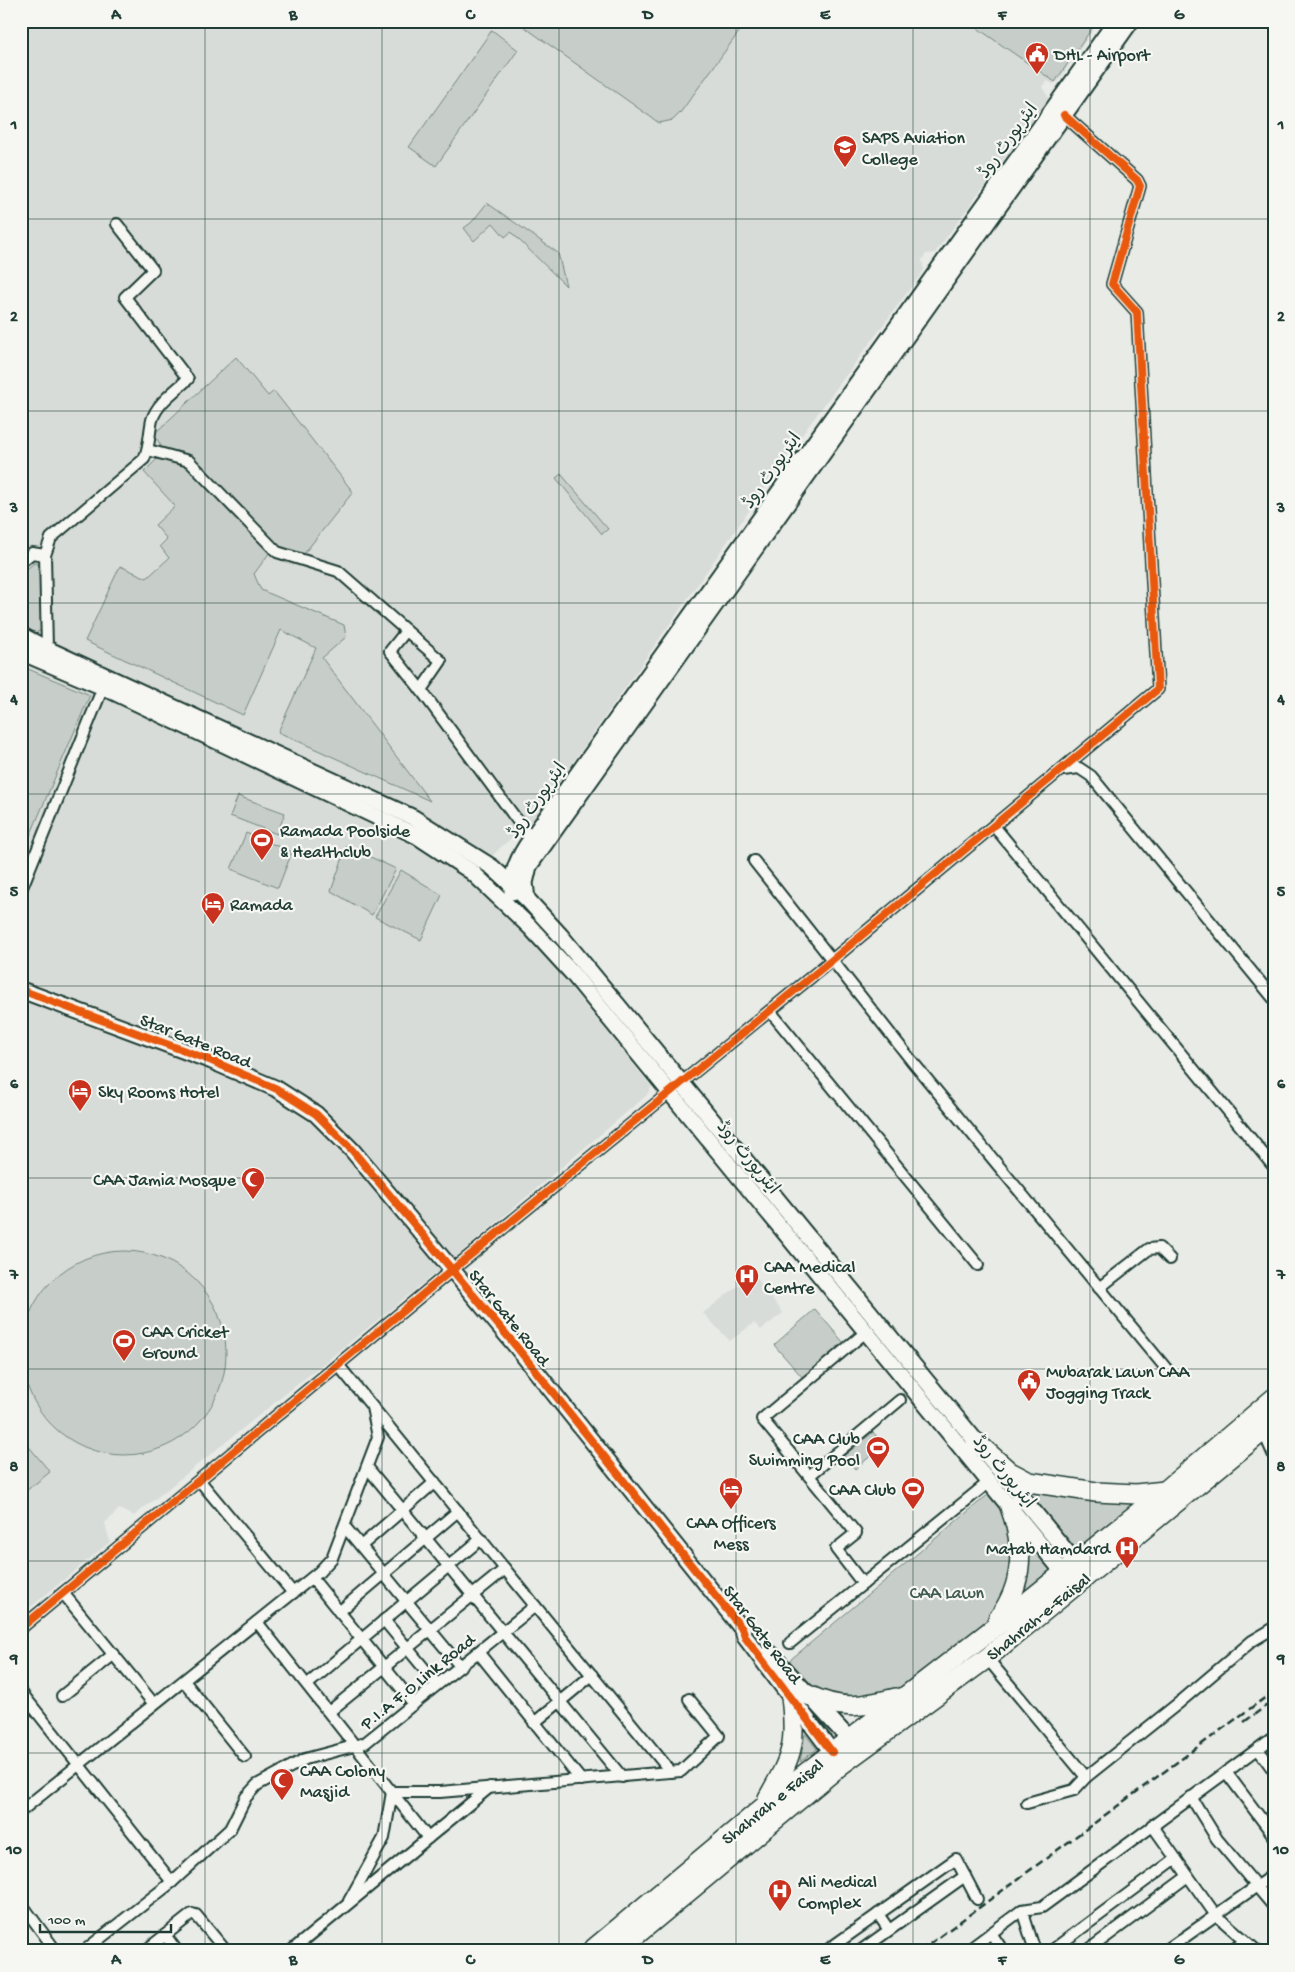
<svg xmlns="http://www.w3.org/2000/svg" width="1295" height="1972" viewBox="0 0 1295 1972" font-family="'Gochi Hand','Playpen Sans Arabic',sans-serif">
<rect width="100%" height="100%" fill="#e9ebe7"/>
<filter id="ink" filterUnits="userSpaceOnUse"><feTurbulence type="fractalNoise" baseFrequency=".02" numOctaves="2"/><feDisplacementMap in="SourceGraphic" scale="10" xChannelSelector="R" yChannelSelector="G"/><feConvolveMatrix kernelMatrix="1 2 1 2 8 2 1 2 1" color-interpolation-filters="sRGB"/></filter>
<g filter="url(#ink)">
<g fill="#d8dcd8">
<polygon points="21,21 1099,21 1058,82 1053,84 1047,81 1044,84 1042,87 1049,98 935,253 926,254 922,260 924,270 807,428 532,821 502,846 470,879 521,926 652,1087 646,1096 451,1261 134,1516 119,1509 105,1523 110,1542 21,1615"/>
<polygon points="747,1265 783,1313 761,1330 754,1323 730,1341 703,1313 743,1282 738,1274"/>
</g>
<g fill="#c7cec9" stroke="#73867e">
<polygon points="516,21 747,21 680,113 673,120 659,123"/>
<polygon points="967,21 1097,21 1055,82"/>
<polygon points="492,30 518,50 436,166 409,147"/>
<polygon points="487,203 558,253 566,286 511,232 505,237 493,223 474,241 464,228 472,222"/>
<polygon points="236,357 268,396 274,391 353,492 303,555 281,550 191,458 164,451 154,434"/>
<polygon points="169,458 188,463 270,552 254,574 261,590 344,625 346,637 322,658 430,801 278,732 316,648 281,630 243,715 85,641 120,566 147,578 169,558 160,546 167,539 155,525 175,506 144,472 157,459"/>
<polygon points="561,474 608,529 602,534 556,478"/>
<polygon points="34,563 40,565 42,630 35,633 21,627 21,574"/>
<polygon points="21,666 90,695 30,836 21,833"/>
<polygon points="238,796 285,813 277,834 230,816"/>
<polygon points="246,833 292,852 278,888 231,869"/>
<polygon points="347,846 396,869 372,915 331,891"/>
<polygon points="401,870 442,895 421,940 375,917"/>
<circle cx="124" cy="1353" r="102"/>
<polygon points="815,1309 844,1343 803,1378 774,1345"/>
<polygon points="873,1432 884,1445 855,1469 844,1456"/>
<polygon points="21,1437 50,1472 21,1495"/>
<polygon points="1015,1486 1129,1502 1131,1506 1077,1551 1071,1552"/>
<polygon points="990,1493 1001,1506 1015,1556 1000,1606 985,1622 902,1688 879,1697 865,1700 816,1692 784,1665"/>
<polygon points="1026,1536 1053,1572 1021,1598"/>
<polygon points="805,1734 817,1749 800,1762"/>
</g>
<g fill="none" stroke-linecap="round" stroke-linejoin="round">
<g stroke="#1f3d34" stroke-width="14">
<g id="street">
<polyline points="148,450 189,461 277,552 338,571 441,661 421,690 531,839"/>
<polyline points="21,562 32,553 45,555"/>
<polyline points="406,631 390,651 421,690"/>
<path d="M47,649L45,555L51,538L144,459C150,446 149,433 152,420C157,403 175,391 188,379L125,297L153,270L117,224"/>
<polyline points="1063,770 1079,768 1091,776 1274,999"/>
<polyline points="994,826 1274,1167"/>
<polyline points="754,861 911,1060 1169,1372"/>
<polyline points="21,890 103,687"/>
<polyline points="770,1011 978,1265"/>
<polyline points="1099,1288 1149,1249 1159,1248 1170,1259"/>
<polyline points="339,1366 671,1772"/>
<polyline points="1263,1431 1274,1456"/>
<polyline points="367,1467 622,1777"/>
<polyline points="809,1476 900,1400"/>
<polyline points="200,1481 293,1593"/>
<polyline points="345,1527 460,1666"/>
<polyline points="361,1546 435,1482"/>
<polyline points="312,1578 414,1704"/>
<polyline points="863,1584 836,1549 856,1533 762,1419 867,1331"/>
<polyline points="63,1593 154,1704"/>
<polyline points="339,1612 458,1511"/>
<polyline points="384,1620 437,1684"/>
<polyline points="257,1622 428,1838"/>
<polyline points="21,1628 452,1270 832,960 1158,689 1137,312 1112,284 1140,186 1137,180 1064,115"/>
<polyline points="790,1643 989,1482"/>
<polyline points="478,1652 581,1780"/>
<polyline points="987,1658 1086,1777"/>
<polyline points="184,1681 245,1757"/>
<polyline points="308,1684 481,1539"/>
<polyline points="21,1692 172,1882"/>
<polyline points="62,1696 114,1654"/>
<polyline points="330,1711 505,1569"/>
<polyline points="534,1723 592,1675"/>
<polyline points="1258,1749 1274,1771"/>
<polyline points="1226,1772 1274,1836"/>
<polyline points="1191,1797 1217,1839 1274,1907"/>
<polyline points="1027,1803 1074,1790 1086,1777 1180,1702 1252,1641 1274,1628"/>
<polyline points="21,1811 319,1572 332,1558 378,1437 372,1407"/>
<polyline points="1152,1825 1215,1914 1257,1951"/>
<polyline points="349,1901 384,1838 392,1792 440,1792 681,1771 719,1736 689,1699"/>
<polyline points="21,1903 56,1951"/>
<polyline points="1022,1910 1035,1951"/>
<polyline points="878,1914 889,1930"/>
<polyline points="991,1933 1003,1951"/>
<polyline points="165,1935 177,1951"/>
<polyline points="84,1951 172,1882 230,1829 246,1797 257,1785 305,1759 365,1743 535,1606"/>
<polyline points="145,1951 192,1914 196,1915 226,1951"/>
<polyline points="291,1951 490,1787"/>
<polyline points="826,1951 956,1859 977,1899"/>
<polyline points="860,1951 965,1876"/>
<polyline points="967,1951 1022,1910 1042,1907 1274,1737"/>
<polyline points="1051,1951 1175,1859"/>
<polyline points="1087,1951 1188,1876"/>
<polyline points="1165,1951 1274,1874"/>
<polyline points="1230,1951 1244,1941"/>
</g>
</g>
<g stroke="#1f3d34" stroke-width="19">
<g id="secondary">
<polyline points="21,635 47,649 414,818 492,867 527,899 561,936 1075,1562"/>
<polyline points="21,652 103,687 417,836 472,872 530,927 572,973 1063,1572"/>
<path d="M512,892C511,872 519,856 531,839L1116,21"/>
<polyline points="527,899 525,883 529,866 1131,21"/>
<polyline points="21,990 212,1061 277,1089 316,1114 352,1150 515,1345 743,1630 745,1637 832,1752"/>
<polyline points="770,1653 849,1739"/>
</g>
</g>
<g stroke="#1f3d34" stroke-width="22">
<g id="highway">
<polyline points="976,1442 1010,1472 1029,1482 1096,1492 1136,1494 1165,1491"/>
<path d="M998,1619C1024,1584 1025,1547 1010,1507"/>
<path d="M806,1694C841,1711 860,1707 896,1698"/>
<path d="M768,1798C792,1756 797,1745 791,1697"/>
<polyline points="591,1951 785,1789 1012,1614 1165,1491 1274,1398"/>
<polyline points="617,1951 842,1764 987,1658 1274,1422"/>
</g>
</g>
<use href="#street" stroke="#f6f6f2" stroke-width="10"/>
<use href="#secondary" stroke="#f6f6f2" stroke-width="15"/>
<use href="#highway" stroke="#f6f6f2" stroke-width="19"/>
<g stroke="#1f3d34" stroke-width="2.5" stroke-dasharray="8 4" stroke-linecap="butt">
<polyline points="1244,1722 1274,1700"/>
<polyline points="920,1951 1274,1691"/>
</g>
<g stroke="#f6f6f2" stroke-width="11">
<g id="cycleway">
<polyline points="21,990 212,1061 277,1089 316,1114 352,1150 515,1345 743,1630 745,1637 832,1752"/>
<polyline points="21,1628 452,1270 832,960 1158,689 1137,312 1112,284 1140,186 1137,180 1064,115"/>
</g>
</g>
<use href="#cycleway" stroke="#e8590c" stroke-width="8"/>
</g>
</g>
<path fill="none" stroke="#1f3d34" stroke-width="1" stroke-opacity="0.55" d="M205,21V1951M382,21V1951M559,21V1951M736,21V1951M913,21V1951M1090,21V1951M21,219H1274M21,411H1274M21,603H1274M21,794H1274M21,986H1274M21,1178H1274M21,1369H1274M21,1561H1274M21,1753H1274"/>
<defs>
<g id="civic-pin" transform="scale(1.25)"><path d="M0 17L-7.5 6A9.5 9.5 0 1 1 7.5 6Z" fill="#c8321e" stroke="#f6f6f2"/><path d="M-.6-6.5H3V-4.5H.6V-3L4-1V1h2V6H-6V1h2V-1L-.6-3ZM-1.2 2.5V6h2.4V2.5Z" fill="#fff"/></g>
<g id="university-pin" transform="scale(1.25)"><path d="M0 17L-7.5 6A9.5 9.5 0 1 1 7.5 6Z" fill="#c8321e" stroke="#f6f6f2"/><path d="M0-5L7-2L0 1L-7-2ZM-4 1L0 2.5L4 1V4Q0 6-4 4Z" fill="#fff"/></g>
<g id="stadium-pin" transform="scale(1.25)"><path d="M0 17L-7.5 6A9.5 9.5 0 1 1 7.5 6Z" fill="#c8321e" stroke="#f6f6f2"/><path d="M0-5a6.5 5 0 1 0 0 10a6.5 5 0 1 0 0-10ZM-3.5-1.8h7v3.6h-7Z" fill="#fff"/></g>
<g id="hotel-pin" transform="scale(1.25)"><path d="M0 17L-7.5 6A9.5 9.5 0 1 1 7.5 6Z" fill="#c8321e" stroke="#f6f6f2"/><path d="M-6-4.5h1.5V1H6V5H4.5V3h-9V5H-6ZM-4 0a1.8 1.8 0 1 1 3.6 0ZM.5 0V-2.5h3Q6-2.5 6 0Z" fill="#fff"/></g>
<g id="mosque-pin" transform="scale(1.25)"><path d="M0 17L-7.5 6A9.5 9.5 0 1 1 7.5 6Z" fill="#c8321e" stroke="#f6f6f2"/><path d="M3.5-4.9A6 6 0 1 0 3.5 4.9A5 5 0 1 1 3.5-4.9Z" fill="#fff"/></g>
<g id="hospital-pin" transform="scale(1.25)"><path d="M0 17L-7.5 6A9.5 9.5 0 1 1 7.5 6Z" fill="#c8321e" stroke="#f6f6f2"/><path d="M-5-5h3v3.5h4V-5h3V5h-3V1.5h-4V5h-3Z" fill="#fff"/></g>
</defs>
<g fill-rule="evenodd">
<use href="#civic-pin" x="1037" y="54"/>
<use href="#university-pin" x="845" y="147"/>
<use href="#stadium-pin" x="262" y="840"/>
<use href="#hotel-pin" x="213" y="904"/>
<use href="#hotel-pin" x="80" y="1091"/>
<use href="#mosque-pin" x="253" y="1179"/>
<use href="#hospital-pin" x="747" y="1276"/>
<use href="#stadium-pin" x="124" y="1341"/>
<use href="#civic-pin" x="1029" y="1381"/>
<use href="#stadium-pin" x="878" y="1448"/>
<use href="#hotel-pin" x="731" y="1489"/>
<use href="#stadium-pin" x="913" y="1489"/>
<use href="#hospital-pin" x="1127" y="1548"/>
<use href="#mosque-pin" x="282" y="1780"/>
<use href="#hospital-pin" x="780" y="1891"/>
</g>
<g text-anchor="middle" stroke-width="4.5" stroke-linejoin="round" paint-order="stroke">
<g font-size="18" fill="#1f3d34" stroke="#f6f6f2" text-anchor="start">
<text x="1054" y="60">DHL - Airport</text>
<text x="862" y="143">SAPS Aviation<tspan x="862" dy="21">College</tspan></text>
<text x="280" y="836">Ramada Poolside<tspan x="280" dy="21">&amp; Healthclub</tspan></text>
<text x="230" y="910">Ramada</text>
<text x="98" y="1097">Sky Rooms Hotel</text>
<text x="236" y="1185" text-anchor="end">CAA Jamia Mosque</text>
<text x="764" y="1272">CAA Medical<tspan x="764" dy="21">Centre</tspan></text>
<text x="142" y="1337">CAA Cricket<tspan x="142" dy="21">Ground</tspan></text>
<text x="1046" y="1377">Mubarak Lawn CAA<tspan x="1046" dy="21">Jogging Track</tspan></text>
<text x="860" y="1444" text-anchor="end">CAA Club<tspan x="860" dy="21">Swimming Pool</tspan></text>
<text x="896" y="1495" text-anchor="end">CAA Club</text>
<text x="731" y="1528" text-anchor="middle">CAA Officers<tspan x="731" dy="21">Mess</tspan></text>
<text x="1110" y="1554" text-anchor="end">Matab Hamdard</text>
<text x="300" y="1776">CAA Colony<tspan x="300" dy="21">Masjid</tspan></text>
<text x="798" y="1887">Ali Medical<tspan x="798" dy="21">Complex</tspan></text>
</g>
<g font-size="18" fill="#1f3d34" stroke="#f6f6f2">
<text transform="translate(1007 140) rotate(-54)" y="6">ایئرپورٹ روڈ</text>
<text transform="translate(771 470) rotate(-55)" y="6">ایئرپورٹ روڈ</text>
<text transform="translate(536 800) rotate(-55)" y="6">ایئرپورٹ روڈ</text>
<text transform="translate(196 1040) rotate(22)" y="6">Star Gate Road</text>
<text transform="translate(749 1157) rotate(51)" y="6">ایئرپورٹ روڈ</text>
<text transform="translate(510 1317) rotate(51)" y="6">Star Gate Road</text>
<text transform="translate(1005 1471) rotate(51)" y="6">ایئرپورٹ روڈ</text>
<text transform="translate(1038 1616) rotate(-39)" y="6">Shahrah-e-Faisal</text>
<text transform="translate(763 1634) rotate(53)" y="6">Star Gate Road</text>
<text transform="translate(417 1681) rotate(-39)" y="6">P.I.A F.O Link Road</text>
<text transform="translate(772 1801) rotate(-39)" y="6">Shahrah e Faisal</text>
</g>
<g font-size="18" fill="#415a52" stroke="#f6f6f2">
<text x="947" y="1598">CAA Lawn</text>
</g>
</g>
<rect width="1295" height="1972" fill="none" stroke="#f6f6f2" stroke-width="55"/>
<path d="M40 1924v8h131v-8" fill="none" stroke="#1f3d34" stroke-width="2.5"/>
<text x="48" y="1924" font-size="15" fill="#1f3d34" stroke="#f6f6f2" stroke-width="4" paint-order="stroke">100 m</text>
<rect x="28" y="28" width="1240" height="1916" fill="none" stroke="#1f3d34" stroke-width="2"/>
<g font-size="16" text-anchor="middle" font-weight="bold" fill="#1f3d34">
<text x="116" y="19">A</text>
<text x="293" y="19">B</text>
<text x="470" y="19">C</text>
<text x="648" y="19">D</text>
<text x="825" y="19">E</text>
<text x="1002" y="19">F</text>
<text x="1179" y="19">G</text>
<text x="14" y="129">1</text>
<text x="1281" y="129">1</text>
<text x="14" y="321">2</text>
<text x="1281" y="321">2</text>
<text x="14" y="512">3</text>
<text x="1281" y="512">3</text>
<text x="14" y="704">4</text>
<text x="1281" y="704">4</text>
<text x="14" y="896">5</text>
<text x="1281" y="896">5</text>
<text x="14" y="1088">6</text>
<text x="1281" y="1088">6</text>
<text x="14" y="1279">7</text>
<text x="1281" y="1279">7</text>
<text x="14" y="1471">8</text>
<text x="1281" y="1471">8</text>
<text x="14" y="1663">9</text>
<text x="1281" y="1663">9</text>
<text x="14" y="1854">10</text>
<text x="1281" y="1854">10</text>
<text x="116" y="1964">A</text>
<text x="293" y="1964">B</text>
<text x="470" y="1964">C</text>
<text x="648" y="1964">D</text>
<text x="825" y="1964">E</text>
<text x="1002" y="1964">F</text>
<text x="1179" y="1964">G</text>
</g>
</svg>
